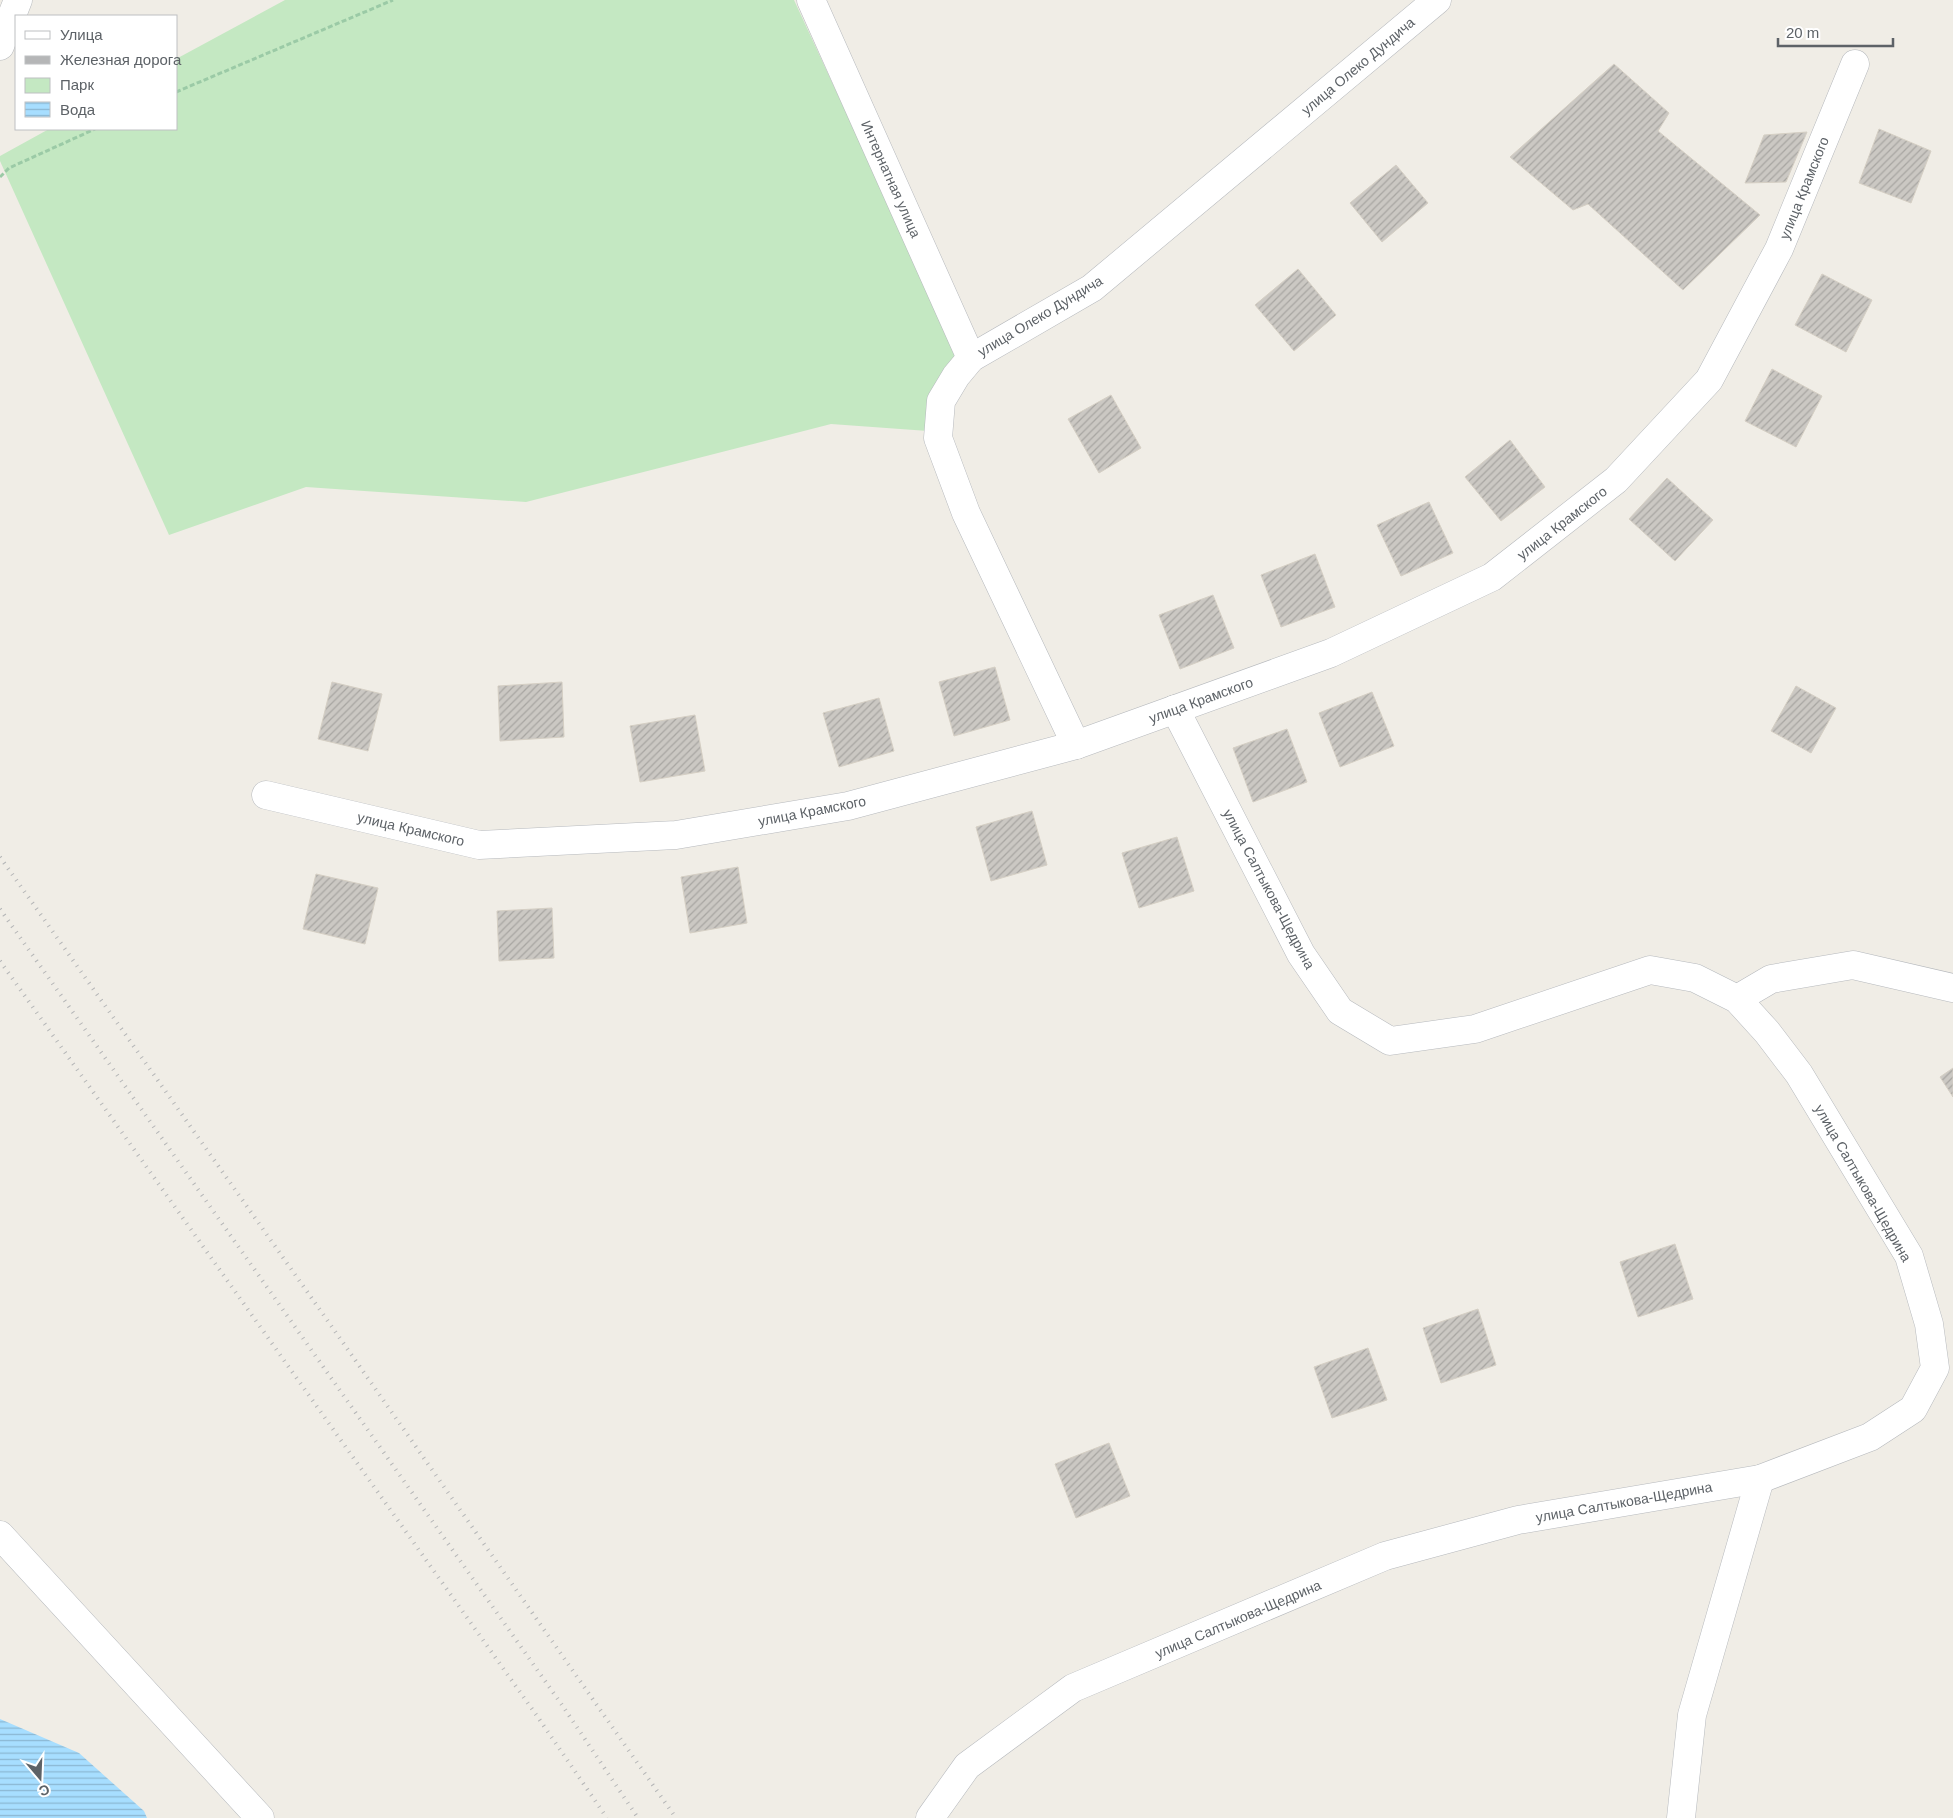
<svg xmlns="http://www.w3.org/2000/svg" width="1953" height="1818" viewBox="0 0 1953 1818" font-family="Arial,sans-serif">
<defs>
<pattern id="water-rules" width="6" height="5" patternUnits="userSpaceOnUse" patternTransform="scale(1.25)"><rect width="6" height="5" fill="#a7deff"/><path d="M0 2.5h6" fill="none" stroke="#8bb7d2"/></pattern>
<pattern id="building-hatch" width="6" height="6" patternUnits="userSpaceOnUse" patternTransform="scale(1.25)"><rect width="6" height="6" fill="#cbc8c3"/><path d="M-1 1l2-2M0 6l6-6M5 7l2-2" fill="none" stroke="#a8a6a2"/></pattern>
</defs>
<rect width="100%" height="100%" fill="#f0ede6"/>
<polygon fill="#c4e8c2" points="285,0 794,0 957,353 937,380 928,431 831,424 526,502 306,487 169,535 0,161 0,156 49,129 176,129 176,59"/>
<polygon fill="url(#water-rules)" points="0,1719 79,1753 144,1811 147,1818 0,1818"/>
<g fill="url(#building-hatch)" stroke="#d5cfc4">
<polygon points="1614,64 1669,113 1658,131 1760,215 1683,290 1588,204 1573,210 1510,157"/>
<polygon points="1879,129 1931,151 1911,203 1859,183"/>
<polygon points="1807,132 1786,182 1745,183 1764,135"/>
<polygon points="1396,165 1428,203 1382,242 1350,203"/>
<polygon points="1298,269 1336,315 1294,351 1255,305"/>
<polygon points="1822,274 1872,300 1846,352 1795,325"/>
<polygon points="1772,369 1822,396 1796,447 1745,421"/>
<polygon points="1111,395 1141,448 1099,473 1068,419"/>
<polygon points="1510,440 1545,487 1501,521 1465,477"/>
<polygon points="1667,478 1713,520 1675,561 1629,519"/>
<polygon points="1429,502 1453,553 1401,576 1377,525"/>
<polygon points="1315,554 1335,607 1281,627 1261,575"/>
<polygon points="1213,595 1234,648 1180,669 1159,615"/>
<polygon points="995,667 1010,720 954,736 939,682"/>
<polygon points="332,682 382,694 368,751 318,739"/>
<polygon points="562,682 564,737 500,741 498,686"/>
<polygon points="1796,686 1836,708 1811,753 1771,731"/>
<polygon points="1372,692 1394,746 1340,767 1319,713"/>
<polygon points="879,698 894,751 839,767 823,713"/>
<polygon points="695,715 705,771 640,782 630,726"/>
<polygon points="1287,729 1307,782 1253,802 1233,748"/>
<polygon points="1032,811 1047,865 991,881 976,827"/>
<polygon points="1177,837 1194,891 1139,908 1122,853"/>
<polygon points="738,867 747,923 690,933 681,877"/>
<polygon points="316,874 378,888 365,944 303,929"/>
<polygon points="552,908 554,958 499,961 497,911"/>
<polygon points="1953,1068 1953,1097 1940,1077"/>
<polygon points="1675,1244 1693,1299 1638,1317 1620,1262"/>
<polygon points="1478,1309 1496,1365 1441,1383 1423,1328"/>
<polygon points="1368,1348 1387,1400 1332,1418 1314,1367"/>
<polygon points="1109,1443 1130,1496 1076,1518 1055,1464"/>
</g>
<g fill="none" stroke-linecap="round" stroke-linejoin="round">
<g stroke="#b6b9bd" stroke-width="29">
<g id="minor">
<polyline points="811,0 971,358"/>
<polyline points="0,46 18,0"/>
<polyline points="1076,745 966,513 938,438 941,401 956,376 971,358 1092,288 1437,0"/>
<polyline points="266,795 479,845 676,835 848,806 1076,745 1331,653 1492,577 1616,480 1709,380 1779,249 1855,64"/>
<polyline points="1737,999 1771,979 1853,965 1953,988"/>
<polyline points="0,1535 260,1818"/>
<polyline points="930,1818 967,1766 1073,1688 1385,1556 1518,1520 1760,1479 1870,1437 1913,1409 1935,1368 1929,1324 1909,1256 1799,1074 1767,1032 1737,999 1695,978 1650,970 1475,1029 1390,1041 1340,1011 1301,954 1175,709"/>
<polyline points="1681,1818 1692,1715 1760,1479"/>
</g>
</g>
<g stroke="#9bcaa6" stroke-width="3" stroke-dasharray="5 2.5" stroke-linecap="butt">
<polyline points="176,92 393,0"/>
<polyline points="0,177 9,168 95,129"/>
</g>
<use href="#minor" stroke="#fff" stroke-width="28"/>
<g stroke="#b5b6b7" stroke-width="4" stroke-dasharray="1 6" stroke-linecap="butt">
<polyline points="0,857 325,1317 676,1818"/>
<polyline points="0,909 562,1705 638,1818"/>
<polyline points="0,961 537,1716 607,1818"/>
</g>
</g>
<g text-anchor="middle" stroke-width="4" stroke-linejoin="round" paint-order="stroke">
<g font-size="14" fill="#5d6267" stroke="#fff">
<text transform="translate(1358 66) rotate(-40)" y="5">улица Олеко Дундича</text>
<text transform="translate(891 179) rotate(66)" y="5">Интернатная улица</text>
<text transform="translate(1804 188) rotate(-68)" y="5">улица Крамского</text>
<text transform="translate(1040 316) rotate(-31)" y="5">улица Олеко Дундича</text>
<text transform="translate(1562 523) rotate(-38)" y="5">улица Крамского</text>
<text transform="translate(1201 700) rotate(-20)" y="5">улица Крамского</text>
<text transform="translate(812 811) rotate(-11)" y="5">улица Крамского</text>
<text transform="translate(411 829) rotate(13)" y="5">улица Крамского</text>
<text transform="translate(1269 889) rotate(62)" y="5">улица Салтыкова-Щедрина</text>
<text transform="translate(1863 1183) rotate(60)" y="5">улица Салтыкова-Щедрина</text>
<text transform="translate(1624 1502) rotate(-10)" y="5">улица Салтыкова-Щедрина</text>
<text transform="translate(1238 1619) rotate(-23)" y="5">улица Салтыкова-Щедрина</text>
</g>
</g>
<rect x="15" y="15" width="162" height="115" fill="#ffffff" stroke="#bec0c2"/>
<rect x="25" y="31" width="25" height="8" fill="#ffffff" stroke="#bec0c2"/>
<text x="60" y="40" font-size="15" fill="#5d6267">Улица</text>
<rect x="25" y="56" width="25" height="8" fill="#b5b6b7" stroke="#bec0c2"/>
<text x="60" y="65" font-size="15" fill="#5d6267">Железная дорога</text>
<rect x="25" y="78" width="25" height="15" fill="#c4e8c2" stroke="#bec0c2"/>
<text x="60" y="90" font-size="15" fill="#5d6267">Парк</text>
<rect x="25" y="102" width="25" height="15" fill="url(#water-rules)" stroke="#bec0c2"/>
<text x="60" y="115" font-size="15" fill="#5d6267">Вода</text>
<g transform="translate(40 1778) rotate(161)" stroke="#ffffff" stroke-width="4" paint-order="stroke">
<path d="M0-4L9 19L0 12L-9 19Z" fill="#5d6267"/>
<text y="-8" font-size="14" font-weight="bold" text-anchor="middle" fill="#5d6267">С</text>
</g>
<path d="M1778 38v8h115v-8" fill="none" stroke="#5d6267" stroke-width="2.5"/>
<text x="1786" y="38" font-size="15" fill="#5d6267" stroke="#ffffff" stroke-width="4" paint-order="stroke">20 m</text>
</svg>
